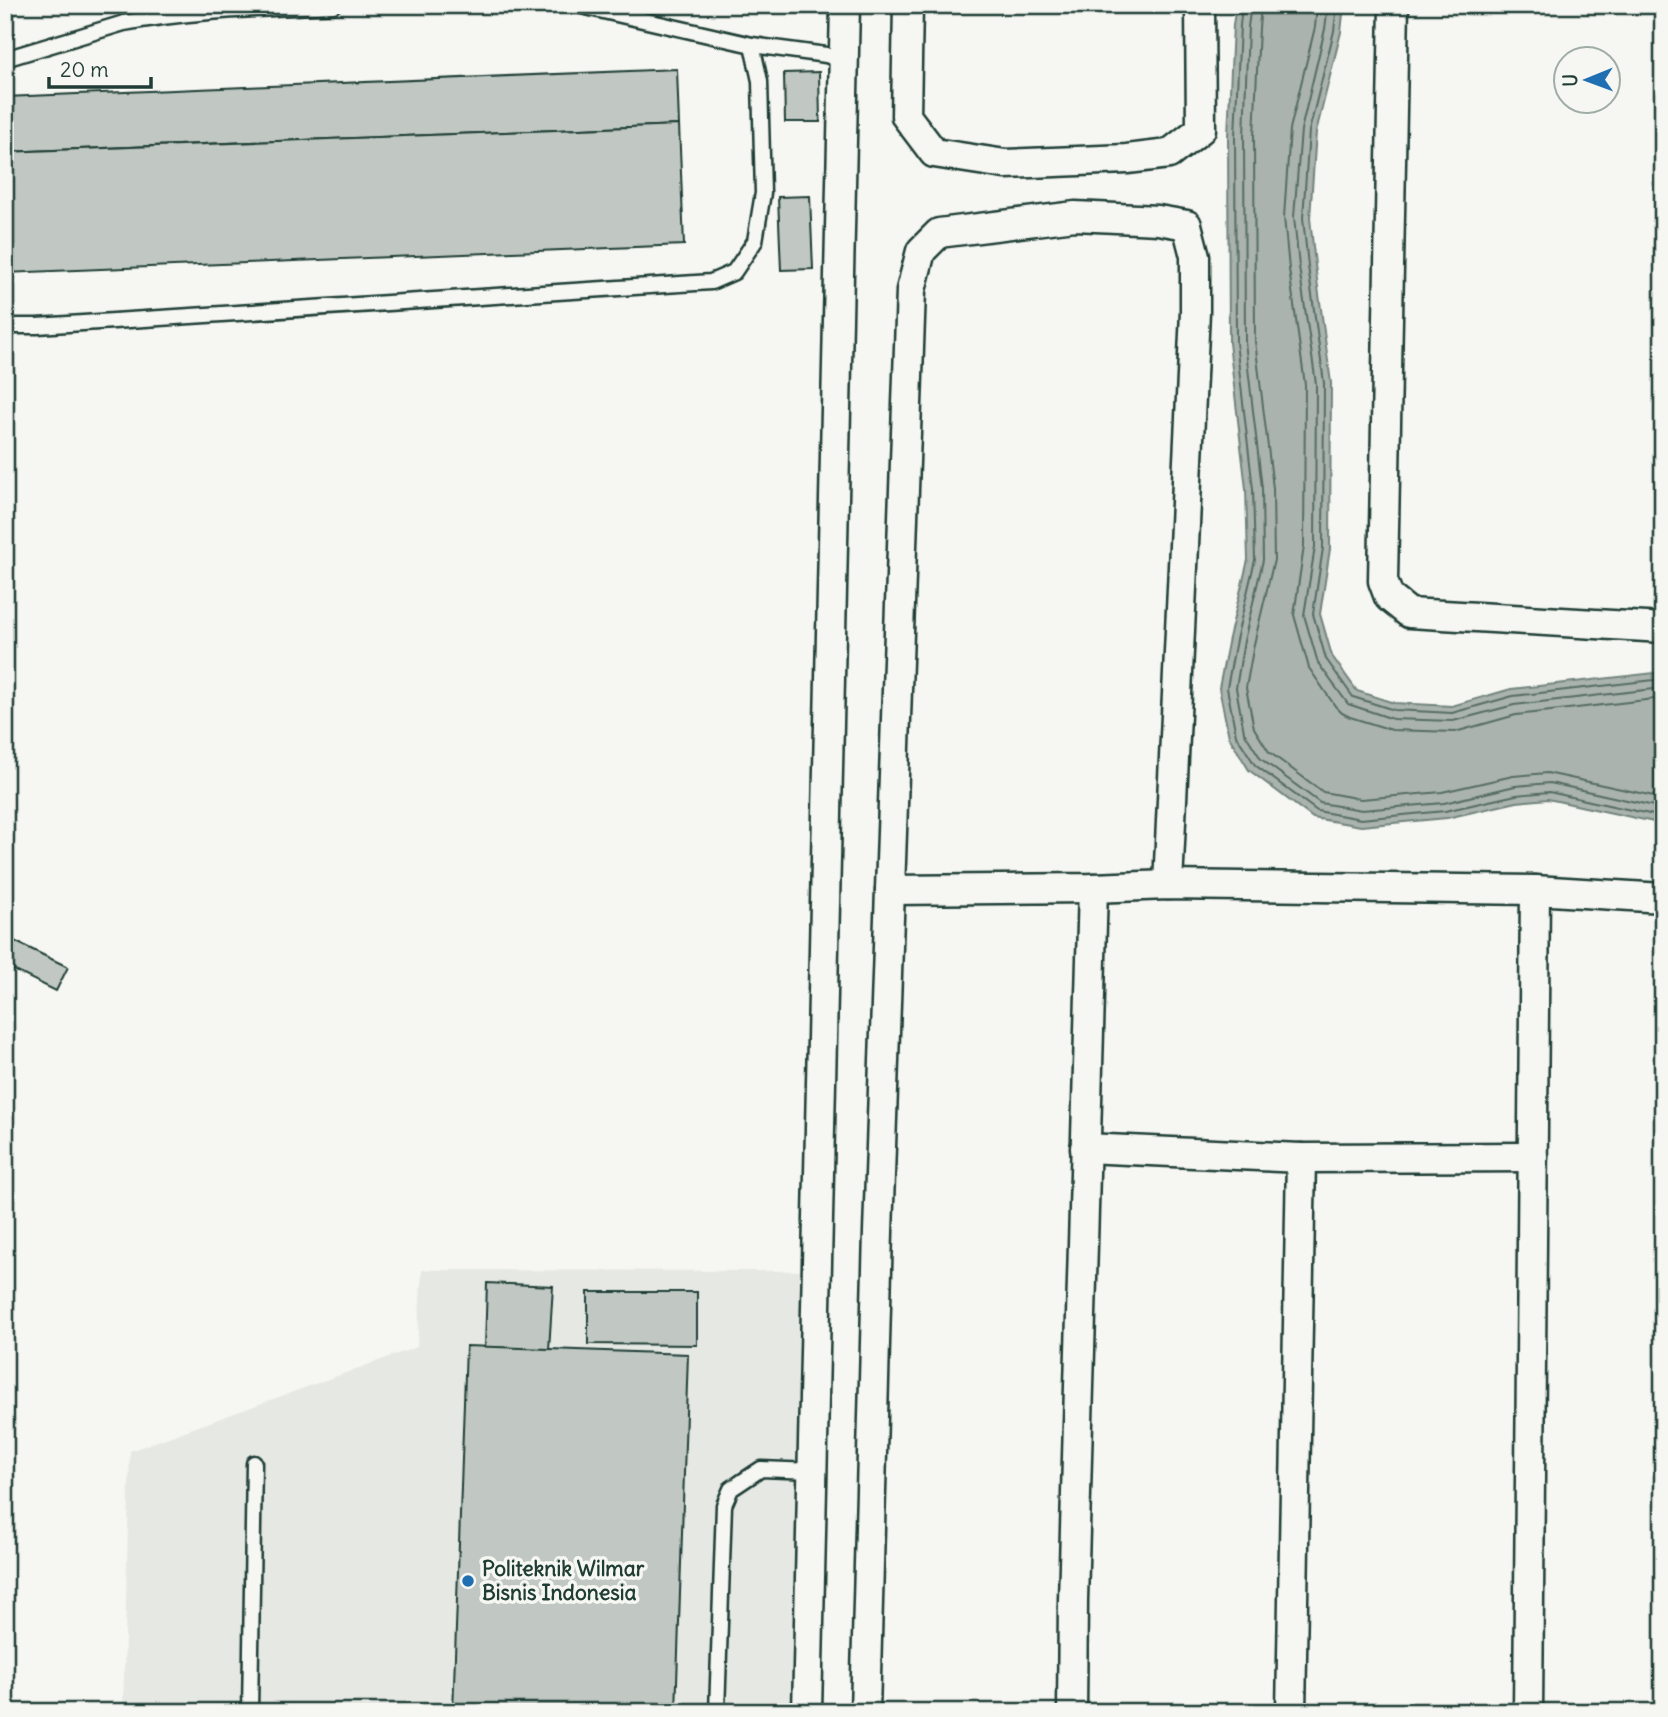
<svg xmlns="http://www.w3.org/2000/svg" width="1668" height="1717" viewBox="0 0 1668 1717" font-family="Delius,sans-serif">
<rect width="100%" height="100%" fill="#f6f6f2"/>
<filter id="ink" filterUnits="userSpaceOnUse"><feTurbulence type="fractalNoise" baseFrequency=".0143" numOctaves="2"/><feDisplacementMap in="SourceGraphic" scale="14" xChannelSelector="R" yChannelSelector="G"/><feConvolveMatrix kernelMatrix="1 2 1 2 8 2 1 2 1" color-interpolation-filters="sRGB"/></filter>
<g filter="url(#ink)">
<polygon fill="#e6e8e4" points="422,1270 820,1271 806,1712 123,1712 130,1451 417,1347"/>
<polygon fill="#aab3ae" stroke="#72847d" stroke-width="2" points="1236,5 1344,5 1341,32 1316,132 1310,218 1315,265 1331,383 1330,549 1320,614 1332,656 1357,691 1394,703 1452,706 1511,689 1663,672 1663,824 1548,799 1517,802 1447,818 1361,826 1313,818 1249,770 1229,737 1219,688 1229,638 1248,560 1246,489 1229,343 1228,136 1233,25"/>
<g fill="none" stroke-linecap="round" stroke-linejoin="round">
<g stroke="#576c65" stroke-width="2">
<polyline points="1242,5 1240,26 1235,136 1236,342 1253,489 1255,560 1236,640 1227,688 1236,735 1255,765 1317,811 1361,819 1445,811 1516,795 1549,792 1663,817"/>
<polyline points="1251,5 1248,27 1244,136 1245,342 1262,488 1263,560 1244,641 1236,688 1244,732 1261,759 1320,803 1362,810 1444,803 1515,786 1550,783 1663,808"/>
<polyline points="1261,5 1259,28 1254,136 1255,341 1273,488 1274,560 1254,644 1246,688 1254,728 1269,752 1323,792 1361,799 1442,792 1513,776 1547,773 1663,798"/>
<polyline points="1317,5 1315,27 1290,129 1284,217 1289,269 1305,385 1304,546 1294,615 1309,668 1335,706 1342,713 1350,717 1392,730 1455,732 1516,715 1663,698"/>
<polyline points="1328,5 1325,29 1301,130 1294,217 1299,267 1316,384 1315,547 1304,615 1318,663 1348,704 1393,719 1453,721 1514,705 1663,688"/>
<polyline points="1337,5 1334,31 1309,131 1303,218 1308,266 1324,383 1323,548 1313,614 1326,659 1353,697 1394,710 1452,713 1513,696 1663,679"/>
</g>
</g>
<g fill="#c1c8c3" stroke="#1f3d34" stroke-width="2">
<polygon points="677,69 679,125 5,152 5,97"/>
<polygon points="819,72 820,122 785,122 784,73"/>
<polygon points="679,125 684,245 5,273 5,152"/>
<polygon points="810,196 813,269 781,270 778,197"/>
<polygon points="6,937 68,967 56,991 5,966"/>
<polygon points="487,1283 553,1286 549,1350 485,1347"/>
<polygon points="588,1292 697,1292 697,1345 588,1344"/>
<polygon points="466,1346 688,1354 676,1712 453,1712"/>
</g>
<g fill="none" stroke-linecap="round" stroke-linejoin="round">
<g stroke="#1f3d34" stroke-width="19">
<g id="service">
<polyline points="577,5 752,45 826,55 843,61"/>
<path d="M5,59L124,23C193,10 263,9 333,5"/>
<polyline points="5,326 37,326 711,282 734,272 755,241 763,193 760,81 752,45"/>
<polyline points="250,1712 254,1463"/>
<polyline points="717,1712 724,1505 731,1489 761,1469 812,1471"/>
</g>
</g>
<g stroke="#1f3d34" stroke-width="33">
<g id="minor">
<polyline points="908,5 906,116 934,153 1005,164 1127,159 1169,154 1201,129 1200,5"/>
<polyline points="1394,5 1383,581 1389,597 1409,613 1663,628"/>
<polyline points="890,890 1093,888 1168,885 1535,890 1663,898"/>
<polyline points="1085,1148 1301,1158 1533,1157"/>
<polyline points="807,1712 845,5"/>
<polyline points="865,1712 878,1232 911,290 921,251 939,233 1075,216 1158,220 1187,225 1195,256 1195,312 1168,885"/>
<polyline points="1072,1712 1073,1600 1093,888"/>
<polyline points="1291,1712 1301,1158"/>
<polyline points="1528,1712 1535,890"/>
</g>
</g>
<use href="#service" stroke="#f6f6f2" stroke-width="14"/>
<use href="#minor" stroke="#f6f6f2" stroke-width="28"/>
</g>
</g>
<circle fill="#1f6fb2" stroke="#f6f6f2" stroke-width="2.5" cx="468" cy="1581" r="7"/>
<g text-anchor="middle" stroke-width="7" stroke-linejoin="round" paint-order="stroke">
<g font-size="21" font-weight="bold" fill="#1f3d34" stroke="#f6f6f2" text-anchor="start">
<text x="482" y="1576">Politeknik Wilmar<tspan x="482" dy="24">Bisnis Indonesia</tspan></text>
</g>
</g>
<rect width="1668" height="1717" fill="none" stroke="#f6f6f2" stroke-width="28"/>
<rect x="14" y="14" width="1640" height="1689" fill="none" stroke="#1f3d34" stroke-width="2.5" filter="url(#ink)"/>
<g transform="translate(1587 80) rotate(269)"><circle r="33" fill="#f6f6f2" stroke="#a0aca6" stroke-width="2"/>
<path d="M0-5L12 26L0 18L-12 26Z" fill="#1f6fb2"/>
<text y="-10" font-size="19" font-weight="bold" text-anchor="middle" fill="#1f3d34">U</text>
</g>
<path d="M49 77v10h102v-10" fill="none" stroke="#1f3d34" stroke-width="3.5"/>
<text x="60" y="77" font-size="21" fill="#1f3d34" stroke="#f6f6f2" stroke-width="5" paint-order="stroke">20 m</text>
</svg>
